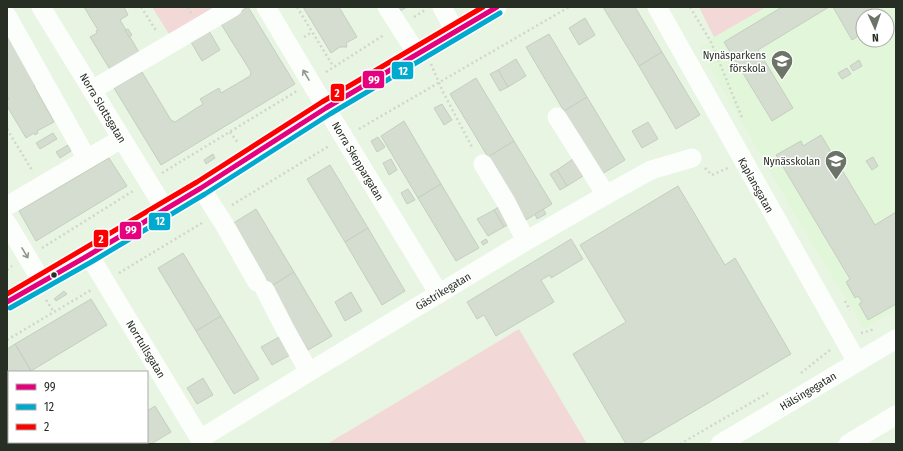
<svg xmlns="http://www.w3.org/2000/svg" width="903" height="451" viewBox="0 0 903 451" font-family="'Fira Sans Condensed',sans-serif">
<rect width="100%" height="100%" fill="#e9f5e3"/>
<path fill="#e2f6d9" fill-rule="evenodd" d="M766,7H896V310L864,329L797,218L699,48L714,37ZM863,16H887V40H863Z"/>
<g fill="#f2d8d6">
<polygon points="152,7 223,7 171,37"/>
<polygon points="699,7 766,7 714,37"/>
<polygon points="519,329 587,444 327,444"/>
</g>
<g fill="#d4ddd0" stroke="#c5cec0">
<polygon points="84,7 124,7 128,15 120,20 140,54 111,71 90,37 97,33 96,31 98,30"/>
<polygon points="248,7 295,84 161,165 114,88 142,72 171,120 175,122 203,104 200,99 219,88 221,93 250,76 251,72 221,24"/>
<polygon points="303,7 339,7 357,37 346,43 347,47 340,47 331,53"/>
<polygon points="398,7 407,7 400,11"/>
<polygon points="603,7 635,7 662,52 639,66"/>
<polygon points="782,7 829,7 758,50 793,108 772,121 724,42"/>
<polygon points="833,7 871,7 876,16 863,16 863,33 852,40"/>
<polygon points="585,18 595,35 579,45 569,28"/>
<polygon points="128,29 132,35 129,37 125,30"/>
<polygon points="7,30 38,83 34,86 54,122 37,131 38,133 35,135 34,133 26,138 7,106 7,100 9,99 7,96"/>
<polygon points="209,31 220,50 202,61 191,42"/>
<polygon points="549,34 587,97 564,111 526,47"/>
<polygon points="662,52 700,115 676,129 639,66"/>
<polygon points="516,59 526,76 508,87 498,70"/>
<polygon points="859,60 862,66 853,71 850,66"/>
<polygon points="847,68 851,74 842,79 838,73"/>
<polygon points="498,70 508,87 500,91 490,74"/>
<polygon points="476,78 514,141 488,157 450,94"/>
<polygon points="587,97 625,160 602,174 564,111"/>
<polygon points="442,104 452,120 444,125 434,108"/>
<polygon points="404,121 441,184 418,198 381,136"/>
<polygon points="648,122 658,139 642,148 632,131"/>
<polygon points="53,133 57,139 40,149 36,143"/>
<polygon points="821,135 875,225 896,212 896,304 868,320 859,304 862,302 858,296 855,298 846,282 850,279 776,155 801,141 803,146"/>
<polygon points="378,137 385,147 377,152 371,141"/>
<polygon points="514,141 552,204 526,220 488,157"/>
<polygon points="68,145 71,151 60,158 56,152"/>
<polygon points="213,154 215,158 206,164 204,160"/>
<polygon points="873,157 878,166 872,170 866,161"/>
<polygon points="109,158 127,186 36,241 19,211"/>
<polygon points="391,159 397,170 389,175 383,163"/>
<polygon points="573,159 583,176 567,186 557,170"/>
<polygon points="330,165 368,228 345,242 307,179"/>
<polygon points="557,170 567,186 560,190 550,174"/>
<polygon points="441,184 479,248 456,261 418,198"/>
<polygon points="678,186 725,265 735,258 791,354 639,444 626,444 573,354 626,322 580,245"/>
<polygon points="408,189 415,200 407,204 401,193"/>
<polygon points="500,206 511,223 504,227 494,210"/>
<polygon points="256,209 294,272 270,287 232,224"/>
<polygon points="543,209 546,214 537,219 535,214"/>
<polygon points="494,210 504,227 488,236 477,219"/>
<polygon points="368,228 405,291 382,305 345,242"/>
<polygon points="486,239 488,242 483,245 481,242"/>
<polygon points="571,239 583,259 551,278 550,275 541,280 554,302 496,336 484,315 477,319 467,302"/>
<polygon points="183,253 221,316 196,331 158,268"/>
<polygon points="294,272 332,336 308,350 270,287"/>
<polygon points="64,291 67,294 56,301 54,299"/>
<polygon points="351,292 362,311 345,321 335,302"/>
<polygon points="91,299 107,325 31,371 15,344"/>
<polygon points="221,316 259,379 234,394 196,331"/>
<polygon points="279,337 290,355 272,365 261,347"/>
<polygon points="15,344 31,371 29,372 9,372 9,384 7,385 7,349"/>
<polygon points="203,378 213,395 197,404 187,388"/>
<polygon points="155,406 171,432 151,444 91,444 94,442 147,442 147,411"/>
</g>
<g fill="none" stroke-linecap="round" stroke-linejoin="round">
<g stroke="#d1d5cf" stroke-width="2.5" stroke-dasharray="2 3" stroke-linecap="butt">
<polyline points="141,7 157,32"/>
<polyline points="188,7 191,13"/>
<polyline points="297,7 333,66"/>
<polyline points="690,7 711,42 743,120"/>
<polyline points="414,17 425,10"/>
<polyline points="304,37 312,32"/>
<polyline points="431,64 443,92 473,149"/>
<polyline points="326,72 384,35"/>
<polyline points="7,129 33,172"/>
<polyline points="359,129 569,7"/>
<polyline points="230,132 238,143"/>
<polyline points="705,168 712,175 728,168"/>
<polyline points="162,173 297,91"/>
<polyline points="232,205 329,146"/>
<polyline points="42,248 133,191"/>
<polyline points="7,270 12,266"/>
<polyline points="119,273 202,223"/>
<polyline points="46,300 54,312"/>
<polyline points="845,301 850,310"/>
<polyline points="861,333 875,329"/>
<polyline points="7,340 91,290"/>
<polyline points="801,373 830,350"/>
<polyline points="680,444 768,393"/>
</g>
<g stroke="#fcfefb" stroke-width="19">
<polyline points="41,7 165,209"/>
<polyline points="266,7 326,108 439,294"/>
<polyline points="387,7 417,54"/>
<polyline points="442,7 455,31"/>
<polyline points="657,7 857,362"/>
<polyline points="7,16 87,159"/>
<polyline points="92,90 233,7"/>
<polyline points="557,117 606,195"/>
<polyline points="483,164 506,202 526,241"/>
<polyline points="201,188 224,224 257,282"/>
<polyline points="7,206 121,139"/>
<polyline points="7,223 42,282"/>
<polyline points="89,255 203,444"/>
<polyline points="265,290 284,327 309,372"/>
<polyline points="7,302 89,255 201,188 326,108 424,49 497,7"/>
<polyline points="200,439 309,372 526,241 606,195 651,170 692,158"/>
<polyline points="720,444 896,339"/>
<polyline points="848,444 896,415"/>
</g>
<g stroke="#fff" stroke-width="8">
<polyline id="bus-1" points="7,302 89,255 201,188 326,108 497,7"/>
</g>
<g stroke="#fff" stroke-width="8">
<polyline id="bus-2" points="10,308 93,261 205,194 330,114 500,13"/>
</g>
<g stroke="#fff" stroke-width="8">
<polyline id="bus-3" points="7,294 197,182 322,102 483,7"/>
</g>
<use href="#bus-1" stroke="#e5007d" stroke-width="5"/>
<use href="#bus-2" stroke="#00a9ce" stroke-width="5"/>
<use href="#bus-3" stroke="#f00" stroke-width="5"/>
</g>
<defs><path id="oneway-shaft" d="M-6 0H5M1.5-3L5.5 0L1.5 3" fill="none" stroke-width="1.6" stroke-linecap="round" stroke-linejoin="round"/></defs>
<g stroke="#929690">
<use href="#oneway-shaft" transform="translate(306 75) rotate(-121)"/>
<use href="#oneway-shaft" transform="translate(25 253) rotate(59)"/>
</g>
<defs>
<g id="school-pin" transform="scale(1.15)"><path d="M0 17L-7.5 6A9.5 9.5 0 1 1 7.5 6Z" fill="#6b7467" stroke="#fff"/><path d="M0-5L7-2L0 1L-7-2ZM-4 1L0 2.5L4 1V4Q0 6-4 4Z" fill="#fff"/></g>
</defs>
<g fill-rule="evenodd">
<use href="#school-pin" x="782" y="61"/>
<use href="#school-pin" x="836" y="161"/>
</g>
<circle fill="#272f24" stroke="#fff" stroke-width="1.5" cx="54" cy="275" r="3.5"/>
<g text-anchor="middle" stroke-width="3" stroke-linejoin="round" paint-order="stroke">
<g font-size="11" fill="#272f24" stroke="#fff" text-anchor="end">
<text x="766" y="59">Nynäsparkens<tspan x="766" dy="13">förskola</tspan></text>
<text x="820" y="165">Nynässkolan</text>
</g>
<g font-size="11" fill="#272f24" stroke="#fff">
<text transform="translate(103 108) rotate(59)" y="4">Norra Slottsgatan</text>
<text transform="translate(358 161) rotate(59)" y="4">Norra Skeppargatan</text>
<text transform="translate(756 185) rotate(61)" y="4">Kaplansgatan</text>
<text transform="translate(443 291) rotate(-31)" y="4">Gästrikegatan</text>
<text transform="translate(146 349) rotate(59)" y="4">Norrtullsgatan</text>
<text transform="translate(808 391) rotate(-31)" y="4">Hälsingegatan</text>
</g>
</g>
<g stroke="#fff" stroke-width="1.5">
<rect x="391" y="61" width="23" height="19" rx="4" fill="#00a9ce"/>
<rect x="362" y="70" width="23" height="19" rx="4" fill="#e5007d"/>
<rect x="330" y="83" width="15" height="19" rx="4" fill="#f00"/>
<rect x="148" y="212" width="23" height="19" rx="4" fill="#00a9ce"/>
<rect x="119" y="221" width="23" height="19" rx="4" fill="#e5007d"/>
<rect x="93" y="229" width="16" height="19" rx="4" fill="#f00"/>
</g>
<g font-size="11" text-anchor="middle" font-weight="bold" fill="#fff">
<text x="403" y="75">12</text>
<text x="374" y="84">99</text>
<text x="337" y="97">2</text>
<text x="160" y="225">12</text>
<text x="131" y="234">99</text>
<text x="101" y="243">2</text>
</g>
<rect width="903" height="451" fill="none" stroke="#272f24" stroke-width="16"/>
<rect x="8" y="371" width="140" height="72" fill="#ffffff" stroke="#a9aca7"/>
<rect x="16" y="384" width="20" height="6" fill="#e5007d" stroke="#a9aca7"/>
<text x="44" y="391" font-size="12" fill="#272f24">99</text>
<rect x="16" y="404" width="20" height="6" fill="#00a9ce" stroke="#a9aca7"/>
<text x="44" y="411" font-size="12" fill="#272f24">12</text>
<rect x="16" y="424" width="20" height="6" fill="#ff0000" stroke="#a9aca7"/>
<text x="44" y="431" font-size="12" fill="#272f24">2</text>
<g transform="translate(875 28) rotate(177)"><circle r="19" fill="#ffffff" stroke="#a9aca7"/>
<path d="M0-3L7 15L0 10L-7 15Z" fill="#6b7467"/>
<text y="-6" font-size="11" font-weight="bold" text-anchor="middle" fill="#272f24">N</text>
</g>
</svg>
